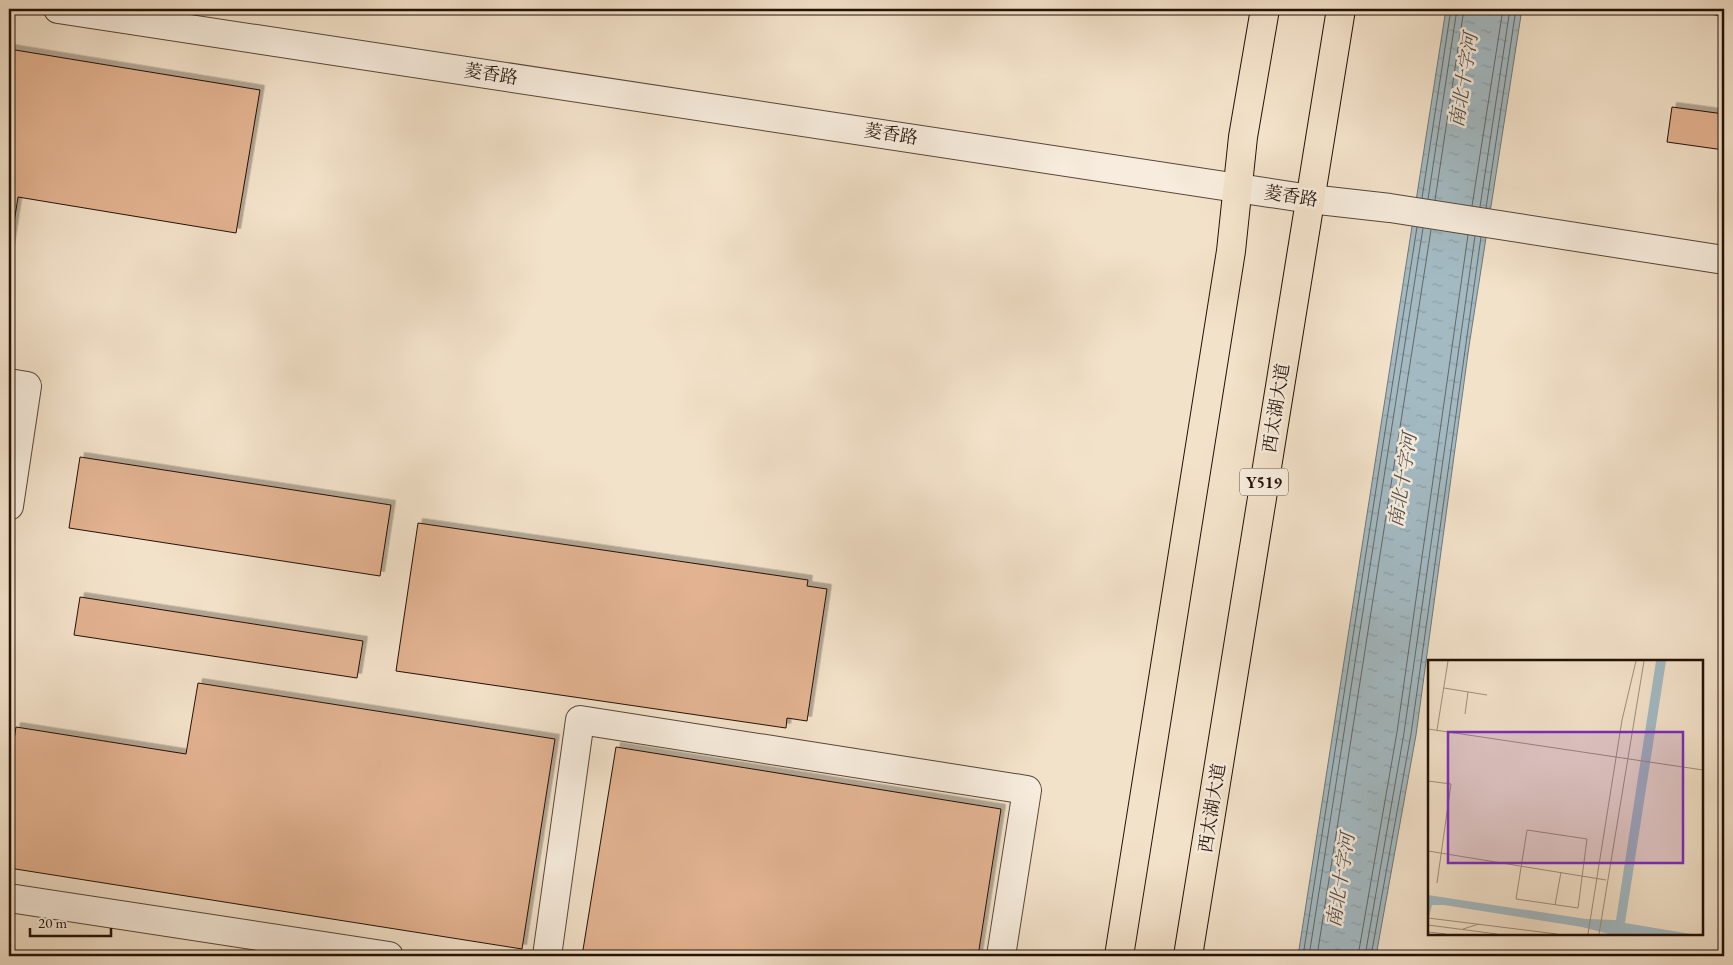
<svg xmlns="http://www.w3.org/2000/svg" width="1733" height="965" viewBox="0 0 1733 965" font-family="'EB Garamond','Noto Serif SC',serif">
<defs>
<pattern id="water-ripples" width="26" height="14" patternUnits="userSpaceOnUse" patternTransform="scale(1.25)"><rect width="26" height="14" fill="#a3bac3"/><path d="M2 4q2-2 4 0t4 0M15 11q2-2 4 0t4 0" fill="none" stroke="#8c9fa6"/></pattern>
<filter id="shadow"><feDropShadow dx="4.5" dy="-4.5" stdDeviation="0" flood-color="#0004"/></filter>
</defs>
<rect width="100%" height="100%" fill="#f3e2ca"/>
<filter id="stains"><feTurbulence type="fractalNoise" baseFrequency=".004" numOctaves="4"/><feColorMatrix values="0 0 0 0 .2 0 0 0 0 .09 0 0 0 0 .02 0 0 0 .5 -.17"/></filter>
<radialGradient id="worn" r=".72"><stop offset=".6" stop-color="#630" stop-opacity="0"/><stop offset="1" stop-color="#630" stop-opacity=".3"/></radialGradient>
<polygon fill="url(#water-ripples)" stroke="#707678" points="1446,9 1522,9 1469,346 1416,735 1376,956 1298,956"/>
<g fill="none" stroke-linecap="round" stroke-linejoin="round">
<g stroke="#636665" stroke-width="1">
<polyline points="1422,198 1451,9"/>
<polyline points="1428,199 1457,9"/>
<polyline points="1435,200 1464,9"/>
<polyline points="1472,206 1503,9"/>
<polyline points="1480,207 1510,9"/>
<polyline points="1486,208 1516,9"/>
<polyline points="1303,956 1417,227"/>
<polyline points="1309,956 1423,228"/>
<polyline points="1317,956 1431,230"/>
<polyline points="1358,956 1397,732 1468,235"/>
<polyline points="1365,956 1404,733 1475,236"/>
<polyline points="1371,956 1411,734 1481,237"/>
</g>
</g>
<g fill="#e3b391" stroke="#231107" filter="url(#shadow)">
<polygon points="1687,9 1724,9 1724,16 1687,11"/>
<polygon points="9,49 260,90 236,233 18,197 9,255"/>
<polygon points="1672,107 1724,114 1724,150 1667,142"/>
<polygon points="80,457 391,505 380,576 69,528"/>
<polygon points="418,523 808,580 807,586 827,589 807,721 787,718 786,728 396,671"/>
<polygon points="80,597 363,641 357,678 74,635"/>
<polygon points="198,683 555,739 522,949 9,868 9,771 16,727 186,754"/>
<polygon points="616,747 1001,809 978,956 582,956"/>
</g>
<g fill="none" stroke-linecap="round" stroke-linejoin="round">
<g stroke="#574538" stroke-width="30">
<g id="minor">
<polyline points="58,9 1310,199 1390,208 1724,260"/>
<polyline points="9,383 27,386 9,506"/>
<polyline points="9,898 389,956"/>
<polyline points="547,956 580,720 1027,790 1001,956"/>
</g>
</g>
<g stroke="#231107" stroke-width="30">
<g id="major">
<polyline points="1119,956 1231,251 1243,137 1265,9"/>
<polyline points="1188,956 1341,9"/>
</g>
</g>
<use href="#minor" stroke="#f7ecdd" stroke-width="28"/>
<use href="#major" stroke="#f3e2ca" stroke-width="28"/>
</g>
<g text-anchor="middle" stroke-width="5" stroke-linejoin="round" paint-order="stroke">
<rect fill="#f7ecdd" stroke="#635347" stroke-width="1" x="1240" y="468.5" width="48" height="27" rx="4"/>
<g font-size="16" font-weight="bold" fill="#231107">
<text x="1264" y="488">Y519</text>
</g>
<g font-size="18" fill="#231107" stroke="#f7ecdd">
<text transform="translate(491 74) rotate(9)" y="6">菱香路</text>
<text transform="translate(891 134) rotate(9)" y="6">菱香路</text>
<text transform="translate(1291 196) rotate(9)" y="6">菱香路</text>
<text transform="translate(1276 408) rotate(-81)" y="6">西太湖大道</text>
<text transform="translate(1212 808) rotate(-81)" y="6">西太湖大道</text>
</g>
<g font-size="19" font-style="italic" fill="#504c49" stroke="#f7ecdd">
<text transform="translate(1463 80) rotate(-81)" y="7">南北十字河</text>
<text transform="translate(1402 480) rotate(-81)" y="7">南北十字河</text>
<text transform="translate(1340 880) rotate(-81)" y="7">南北十字河</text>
</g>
</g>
<g transform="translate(1428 660)">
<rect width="275" height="275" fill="#f3e2ca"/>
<path d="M228,1H238L197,263L263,274H181L154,267L16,245H4L0,261V235L158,259L188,260Z" fill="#a3bac3"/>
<path fill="none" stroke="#a08e7c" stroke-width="1" d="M16,28L59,35M37,54L40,32M0,69L275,110M9,70L20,1M0,121L23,124L9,223M99,170L159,179L150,248L88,239ZM0,191L178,220M127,245L133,212M0,258L129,274M0,265L69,274M35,269L51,264M0,272L18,274M160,274L194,60L208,1M171,274L216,1"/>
<path fill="#7b2cbf" fill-opacity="0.15" stroke="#7b2cbf" stroke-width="2.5" d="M20,72H255V203H20Z"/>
<rect width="275" height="275" fill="none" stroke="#231107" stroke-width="2.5"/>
</g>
<rect width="1733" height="965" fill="none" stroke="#f3e2ca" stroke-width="30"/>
<rect x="10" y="10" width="1713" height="945" fill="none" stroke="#231107" stroke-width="2.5"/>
<rect x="15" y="15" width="1703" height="935" fill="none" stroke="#231107"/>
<path d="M30 928v8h81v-8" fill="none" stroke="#231107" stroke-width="2.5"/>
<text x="38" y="928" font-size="15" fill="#231107" stroke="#f7ecdd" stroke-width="4" paint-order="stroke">20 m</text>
<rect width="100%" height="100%" filter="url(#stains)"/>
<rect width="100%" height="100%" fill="url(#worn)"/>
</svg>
